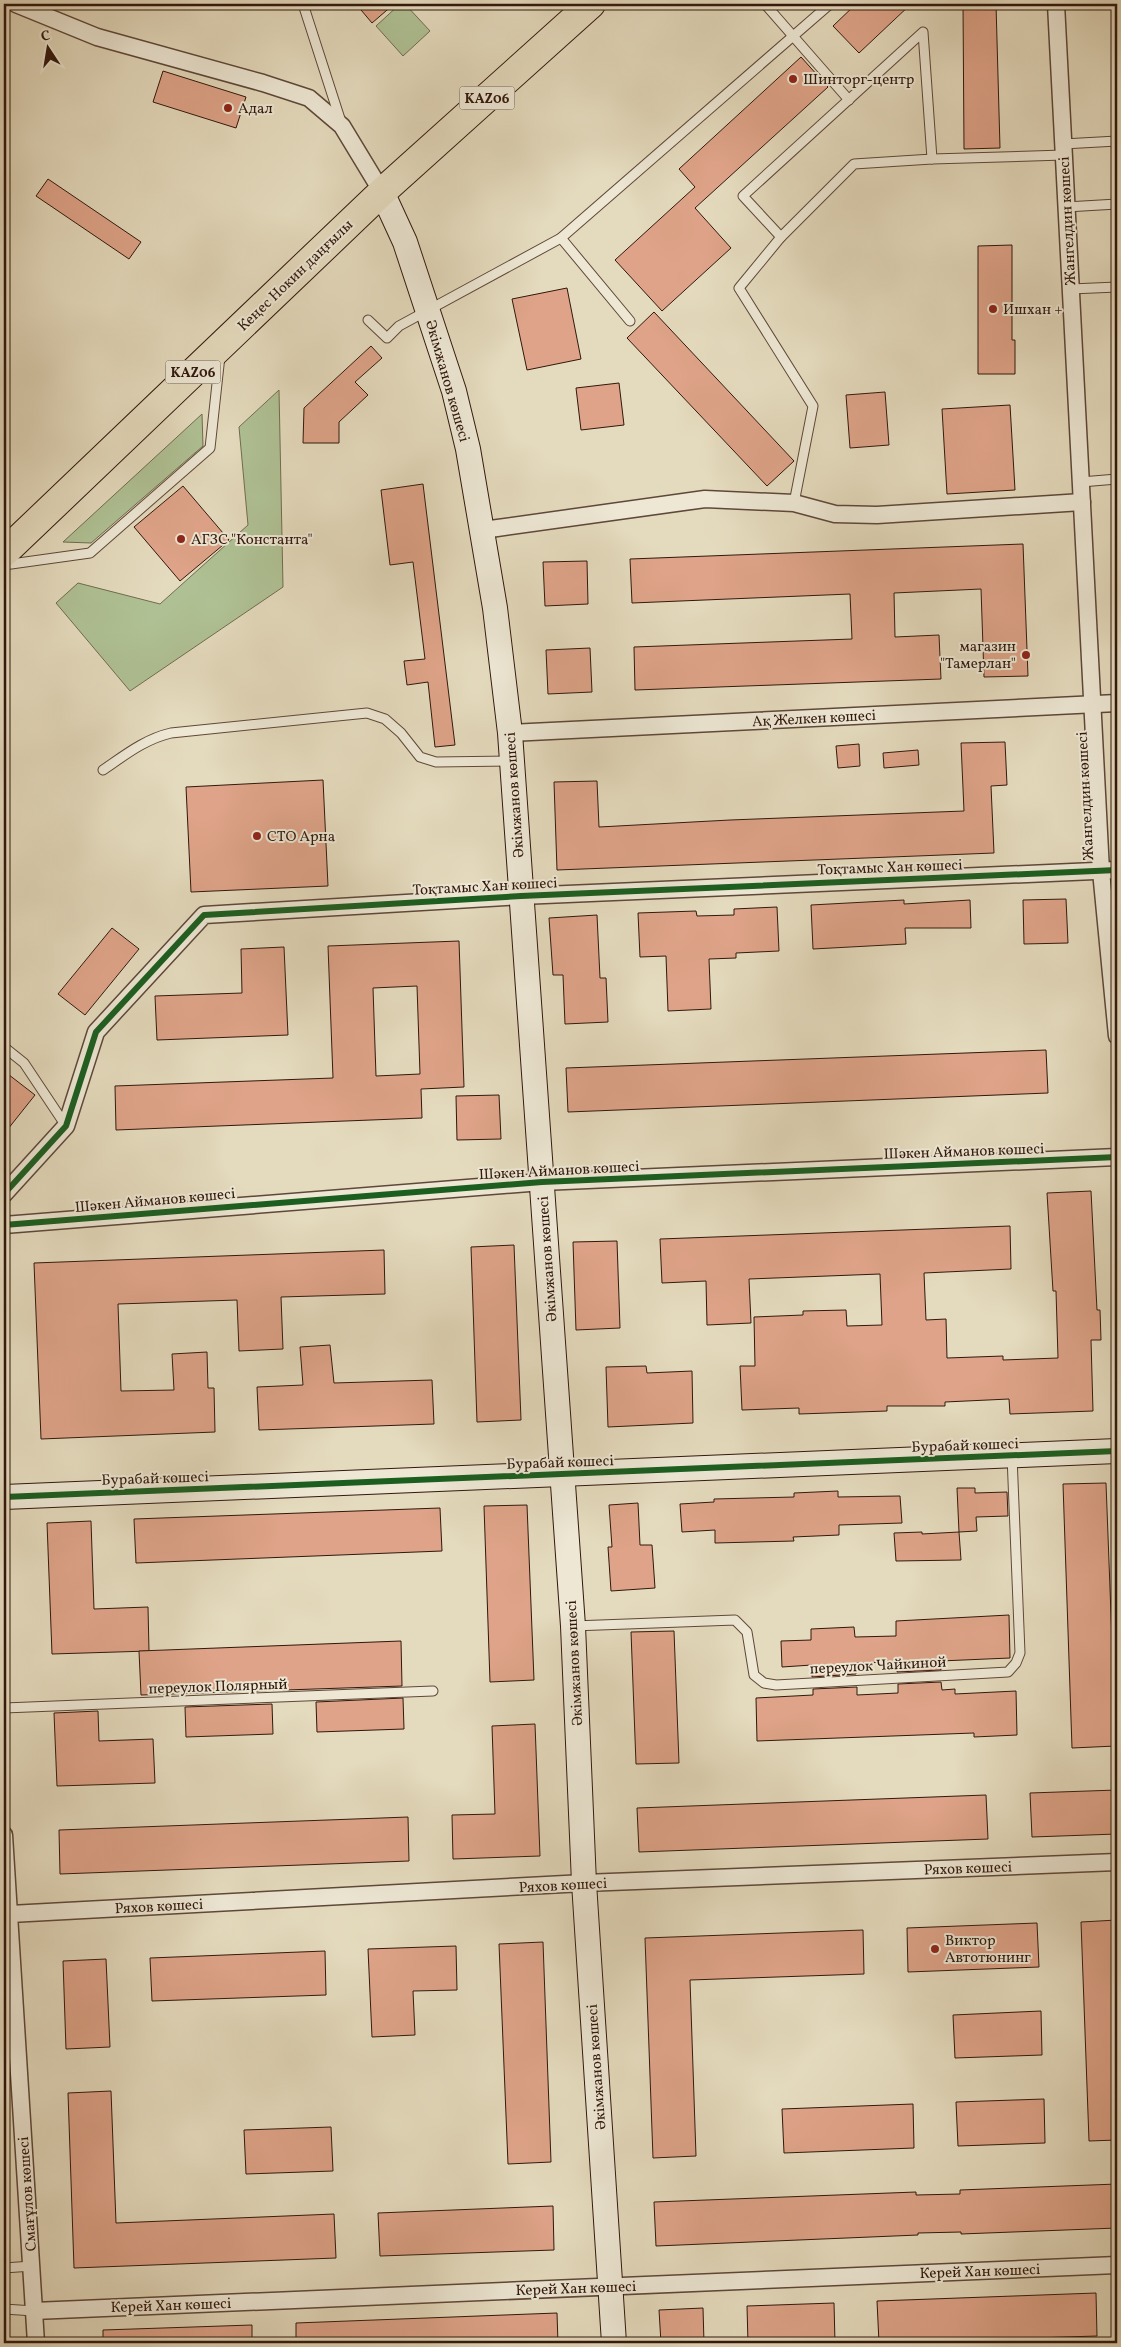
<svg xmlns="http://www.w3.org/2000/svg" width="1121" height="2347" viewBox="0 0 1121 2347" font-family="Vollkorn,serif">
<rect width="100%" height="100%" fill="#e4dabd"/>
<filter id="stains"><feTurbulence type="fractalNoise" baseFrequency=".004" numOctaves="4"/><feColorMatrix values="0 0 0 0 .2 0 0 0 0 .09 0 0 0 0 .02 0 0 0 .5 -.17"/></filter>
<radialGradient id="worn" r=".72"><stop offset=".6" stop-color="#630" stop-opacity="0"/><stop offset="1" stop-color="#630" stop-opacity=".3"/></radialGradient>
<g fill="#afc194" stroke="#706c50">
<polygon points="400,4 405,4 430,31 403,56 376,26"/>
<polygon points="279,390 283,587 130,691 56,603 78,583 160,604 248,525 239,427"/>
<polygon points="202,414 203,446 91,543 63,542"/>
</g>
<g fill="#dea388" stroke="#31180d" fill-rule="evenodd">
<polygon points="356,4 394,4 372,23"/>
<polygon points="856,4 911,4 859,53 833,26"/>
<polygon points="963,4 996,4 1000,148 964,149"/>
<polygon points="801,57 828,87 695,208 731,248 662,311 615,260 695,187 679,169"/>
<polygon points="163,71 246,97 236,128 153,102"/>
<polygon points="48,179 141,242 129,259 36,196"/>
<polygon points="1012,245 1012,340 1015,340 1015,374 978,374 978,246"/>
<polygon points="567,288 581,359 527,370 512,299"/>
<polygon points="654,312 794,461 767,486 627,338"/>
<polygon points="371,346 382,358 355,382 368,395 339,422 339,443 303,443 304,408"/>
<polygon points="619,383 624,425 581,430 576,388"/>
<polygon points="885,392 889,445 850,448 846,395"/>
<polygon points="1010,405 1015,490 947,494 942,409"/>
<polygon points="423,484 455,745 435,747 428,682 407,685 404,661 425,659 413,562 390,565 381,490"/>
<polygon points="183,486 229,540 180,581 134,527"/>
<polygon points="1023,544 1028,676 984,677 981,589 894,593 895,637 939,635 941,679 635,690 634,647 852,639 850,594 632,603 630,559"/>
<polygon points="587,561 588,604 545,606 543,562"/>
<polygon points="590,648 592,692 548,694 546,650"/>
<polygon points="1005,742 1007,785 991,786 994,853 557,870 554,782 597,781 599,827 730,820 964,811 961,743"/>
<polygon points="859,744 860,766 838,768 836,746"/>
<polygon points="918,750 919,765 884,768 883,753"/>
<polygon points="323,780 328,886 191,892 186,787"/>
<polygon points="1066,899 1068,943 1024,944 1023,900"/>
<polygon points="904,900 904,904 970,900 971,928 905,928 906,944 813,949 811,905"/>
<polygon points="777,907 779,951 736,953 736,958 709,959 711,1009 668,1011 666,956 640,957 638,913 696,911 697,916 734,915 734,909"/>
<polygon points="597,915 600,978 606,978 608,1022 565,1024 563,975 553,975 549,918"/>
<polygon points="112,928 139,949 85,1015 58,994"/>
<path d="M459,941L464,1087L421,1089L422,1118L116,1130L115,1086L333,1078L328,946ZM417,986L420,1074L376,1076L373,988Z"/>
<polygon points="284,947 288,1035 157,1040 155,996 242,993 241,949"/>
<polygon points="1046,1050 1048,1093 568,1112 566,1068"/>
<polygon points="4,1071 35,1095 4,1134"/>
<polygon points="499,1095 501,1139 457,1140 456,1096"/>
<polygon points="1091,1191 1097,1310 1100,1310 1101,1340 1091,1340 1093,1411 1010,1414 1009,1399 945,1402 945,1406 887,1406 887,1411 799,1414 799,1408 742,1410 740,1366 755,1366 754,1317 803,1315 803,1311 846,1310 847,1326 882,1325 880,1274 749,1279 751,1323 707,1325 706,1281 662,1283 660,1239 1010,1226 1011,1269 924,1273 926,1320 946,1319 947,1358 1003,1356 1003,1360 1058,1358 1056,1291 1053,1291 1047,1193"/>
<polygon points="617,1241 620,1328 576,1330 573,1242"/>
<polygon points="514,1245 521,1420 477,1422 471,1247"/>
<polygon points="384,1250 385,1294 281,1297 283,1349 239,1351 237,1300 118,1304 121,1391 174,1390 172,1354 207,1352 208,1388 214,1388 215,1432 41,1439 34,1263"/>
<polygon points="330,1345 334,1383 432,1380 434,1424 259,1430 257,1387 303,1385 300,1347"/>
<polygon points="646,1366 647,1373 692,1371 693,1423 608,1427 606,1367"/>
<polygon points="1106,1483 1116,1746 1072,1748 1063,1484"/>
<polygon points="957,1488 975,1488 975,1493 1007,1492 1008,1516 976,1517 977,1531 959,1532"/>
<polygon points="838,1491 838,1497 900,1496 902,1523 839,1525 839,1535 793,1537 794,1541 715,1543 715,1530 682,1532 680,1504 714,1502 714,1499 794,1497 794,1493"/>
<polygon points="638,1503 640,1545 652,1545 655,1588 611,1591 608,1547 612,1547 609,1505"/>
<polygon points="527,1505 534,1680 490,1682 484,1506"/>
<polygon points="440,1508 442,1551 136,1563 134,1519"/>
<polygon points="91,1521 94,1609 148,1607 149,1651 52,1654 47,1523"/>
<polygon points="922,1532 922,1534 959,1532 961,1560 896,1561 894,1533"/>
<polygon points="1009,1615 1010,1658 940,1661 941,1670 897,1672 897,1662 856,1663 856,1674 812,1677 812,1665 782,1667 781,1641 811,1640 811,1629 854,1627 855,1637 896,1636 896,1621"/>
<polygon points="674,1631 679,1763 636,1764 631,1632"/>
<polygon points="401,1641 402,1686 141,1695 139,1651"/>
<polygon points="941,1682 942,1690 955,1689 955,1694 1016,1691 1017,1735 974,1737 974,1733 757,1741 756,1698 813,1695 813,1689 857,1687 857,1695 898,1693 898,1684"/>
<polygon points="403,1698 404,1729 317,1732 316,1702"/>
<polygon points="272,1704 273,1734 186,1737 185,1707"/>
<polygon points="98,1711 99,1741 153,1739 155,1783 57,1786 54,1713"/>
<polygon points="535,1724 540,1856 453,1859 452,1815 495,1814 492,1726"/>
<polygon points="1117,1790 1117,1834 1032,1837 1030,1793"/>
<polygon points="986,1795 988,1839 639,1852 637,1808"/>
<polygon points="408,1817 409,1861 60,1874 59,1830"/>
<polygon points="1117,1920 1117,2140 1089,2141 1081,1922"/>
<polygon points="1037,1923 1039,1967 908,1972 907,1928"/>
<polygon points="863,1930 864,1974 690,1980 696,2156 653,2158 645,1938"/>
<polygon points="543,1942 551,2162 508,2164 499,1944"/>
<polygon points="456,1946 457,1990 413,1991 415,2035 372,2037 368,1949"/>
<polygon points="325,1951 326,1995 152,2001 150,1958"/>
<polygon points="106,1959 110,2047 66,2049 63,1961"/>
<polygon points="1041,2011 1042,2055 955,2058 953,2015"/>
<polygon points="111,2091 116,2223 334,2214 336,2258 74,2268 68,2093"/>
<polygon points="1044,2099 1045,2143 958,2146 956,2102"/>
<polygon points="913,2104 914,2148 784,2153 782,2109"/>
<polygon points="331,2127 333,2171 246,2174 244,2130"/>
<polygon points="1117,2184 1117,2228 961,2234 961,2232 918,2233 918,2235 656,2246 654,2202 916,2192 916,2195 960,2194 960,2190"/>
<polygon points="553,2206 554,2250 380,2256 378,2213"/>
<polygon points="1096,2293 1097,2336 879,2343 877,2301"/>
<polygon points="834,2303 835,2343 748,2343 747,2306"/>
<polygon points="703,2308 704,2343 661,2343 659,2310"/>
<polygon points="557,2313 558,2343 296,2343 296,2323"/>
<polygon points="252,2325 252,2343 103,2343 103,2330"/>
</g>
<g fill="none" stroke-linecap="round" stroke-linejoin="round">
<g stroke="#5e4839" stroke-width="11">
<g id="lane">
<polyline points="303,4 341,122"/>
<polyline points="765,4 849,100"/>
<polygon points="923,32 932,159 854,164 781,237 743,196"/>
<polyline points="1063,144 1117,141"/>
<polyline points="932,159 1064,155"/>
<polyline points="1066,207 1117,204"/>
<polyline points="781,237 739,288 813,406 794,503"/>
<polyline points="561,238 630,321"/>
<polyline points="1071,289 1117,287"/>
<polyline points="368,320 387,338 399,326 561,238 830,4"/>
<polyline points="1081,482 1117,479"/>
<polyline points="4,565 90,553 210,448 220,356"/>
<path d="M103,770C125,755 145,739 171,733L367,713L385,719L401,733L420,757L436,762L512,761"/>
<polyline points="4,1047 24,1063 66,1126"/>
<polyline points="573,1626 735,1620 747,1632 754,1675 764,1683 776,1685 1008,1672 1016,1663 1020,1653 1012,1456"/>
<polyline points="4,1708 433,1691"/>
<polyline points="4,2268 32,2266"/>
<polyline points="4,2309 34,2311"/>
</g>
</g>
<g stroke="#5e4839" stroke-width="19">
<g id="street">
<polyline points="16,4 97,37 263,83 309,98 342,126 382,192"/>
<polyline points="1056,4 1101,871 1117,1036"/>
<polyline points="483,530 705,499 794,503 835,514 877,515 1082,502"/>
<polyline points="510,733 1117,703"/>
<polyline points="4,1194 66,1126 96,1032 204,915 521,896 1117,870"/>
<polyline points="4,1225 542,1182 1117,1157"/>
<polyline points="4,1835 36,2343"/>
<polyline points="10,1914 584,1883 1117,1862"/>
<polyline points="34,2311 1117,2265"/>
</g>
</g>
<g stroke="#31180d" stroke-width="26">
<g id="secondary">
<polyline points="382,192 405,242 454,391 468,449 495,608 510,733 573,1626 584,1883 614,2343"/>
<polyline points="4,1497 1117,1451"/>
</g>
</g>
<g stroke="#31180d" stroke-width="30">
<polyline id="highway" points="4,553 382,192 591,4"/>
</g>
<use href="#lane" stroke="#ede7d4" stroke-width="9"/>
<use href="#street" stroke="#ede7d4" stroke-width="16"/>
<use href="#secondary" stroke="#ede7d4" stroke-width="24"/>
<use href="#highway" stroke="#e4dabd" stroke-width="28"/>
<g stroke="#ede7d4" stroke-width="9">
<g id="cycleway">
<polyline points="4,1194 66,1126 96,1032 204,915 521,896 1117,870"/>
<polyline points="4,1225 542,1182 1117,1157"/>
<polyline points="4,1497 1117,1451"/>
</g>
</g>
<use href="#cycleway" stroke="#1b5e20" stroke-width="6"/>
</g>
<g fill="#8f2418" stroke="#ede7d4" stroke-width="2">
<circle cx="793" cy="79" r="5"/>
<circle cx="228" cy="108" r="5"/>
<circle cx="993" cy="309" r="5"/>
<circle cx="181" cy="539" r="5"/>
<circle cx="1026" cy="655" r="5"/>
<circle cx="257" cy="836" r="5"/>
<circle cx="935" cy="1949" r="5"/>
</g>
<g text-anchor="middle" stroke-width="4" stroke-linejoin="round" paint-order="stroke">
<g fill="#ede7d4" stroke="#695649" stroke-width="1">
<rect x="459.5" y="86.5" width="55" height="23" rx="4"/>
<rect x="165.5" y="360.5" width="55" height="23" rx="4"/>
</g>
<g font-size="14" font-weight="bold" fill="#31180d">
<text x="487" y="103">KАZ06</text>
<text x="193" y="377">KАZ06</text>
</g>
<g font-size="15" fill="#31180d" stroke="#ede7d4" text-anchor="start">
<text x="803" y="84">Шинторг-центр</text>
<text x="238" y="113">Адал</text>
<text x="1003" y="314">Ишхан +</text>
<text x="191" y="544">АГЗС "Константа"</text>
<text x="1016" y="651" text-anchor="end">магазин<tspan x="1016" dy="17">"Тамерлан"</tspan></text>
<text x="267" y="841">СТО Арна</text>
<text x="945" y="1945">Виктор<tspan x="945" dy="17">Автотюнинг</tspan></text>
</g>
<g font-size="15" fill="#31180d" stroke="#ede7d4">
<text transform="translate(1067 221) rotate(-93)" y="5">Жангелдин көшесі</text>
<text transform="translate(295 275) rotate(-44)" y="5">Кеңес Нокин даңғылы</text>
<text transform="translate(448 381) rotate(74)" y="5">Әкімжанов көшесі</text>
<text transform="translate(814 718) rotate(-3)" y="5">Ақ Желкен көшесі</text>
<text transform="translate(514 795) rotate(-94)" y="5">Әкімжанов көшесі</text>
<text transform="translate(1085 796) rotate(-93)" y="5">Жангелдин көшесі</text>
<text transform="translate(890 867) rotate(-2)" y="5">Тоқтамыс Хан көшесі</text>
<text transform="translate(485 886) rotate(-3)" y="5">Тоқтамыс Хан көшесі</text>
<text transform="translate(964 1151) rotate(-2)" y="5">Шәкен Айманов көшесі</text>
<text transform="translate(559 1170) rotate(-3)" y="5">Шәкен Айманов көшесі</text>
<text transform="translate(155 1200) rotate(-5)" y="5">Шәкен Айманов көшесі</text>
<text transform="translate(547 1259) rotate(-94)" y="5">Әкімжанов көшесі</text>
<text transform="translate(965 1445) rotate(-2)" y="5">Бурабай көшесі</text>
<text transform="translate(560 1462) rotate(-2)" y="5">Бурабай көшесі</text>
<text transform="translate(155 1478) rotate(-2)" y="5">Бурабай көшесі</text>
<text transform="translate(574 1663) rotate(-93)" y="5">Әкімжанов көшесі</text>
<text transform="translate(878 1665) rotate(-3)" y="5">переулок Чайкиной</text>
<text transform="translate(218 1686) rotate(-2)" y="5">переулок Полярный</text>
<text transform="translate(968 1868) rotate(-2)" y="5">Ряхов көшесі</text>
<text transform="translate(563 1885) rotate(-3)" y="5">Ряхов көшесі</text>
<text transform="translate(159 1906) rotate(-3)" y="5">Ряхов көшесі</text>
<text transform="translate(596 2067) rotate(-94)" y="5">Әкімжанов көшесі</text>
<text transform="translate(27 2194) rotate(-94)" y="5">Смағұлов көшесі</text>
<text transform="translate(980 2271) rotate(-2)" y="5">Керей Хан көшесі</text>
<text transform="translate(576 2288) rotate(-2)" y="5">Керей Хан көшесі</text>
<text transform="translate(171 2305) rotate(-2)" y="5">Керей Хан көшесі</text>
</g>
</g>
<rect width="1121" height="2347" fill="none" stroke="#e4dabd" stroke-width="20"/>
<rect x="5" y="5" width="1111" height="2337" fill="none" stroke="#31180d" stroke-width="2.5"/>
<rect x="10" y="10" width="1101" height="2327" fill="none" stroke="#31180d"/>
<g transform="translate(48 48) rotate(348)" stroke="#ede7d4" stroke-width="4" paint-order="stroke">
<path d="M0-4L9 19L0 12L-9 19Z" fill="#31180d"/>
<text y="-8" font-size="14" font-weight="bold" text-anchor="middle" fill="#31180d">С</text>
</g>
<rect width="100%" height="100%" filter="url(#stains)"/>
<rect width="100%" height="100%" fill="url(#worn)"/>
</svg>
